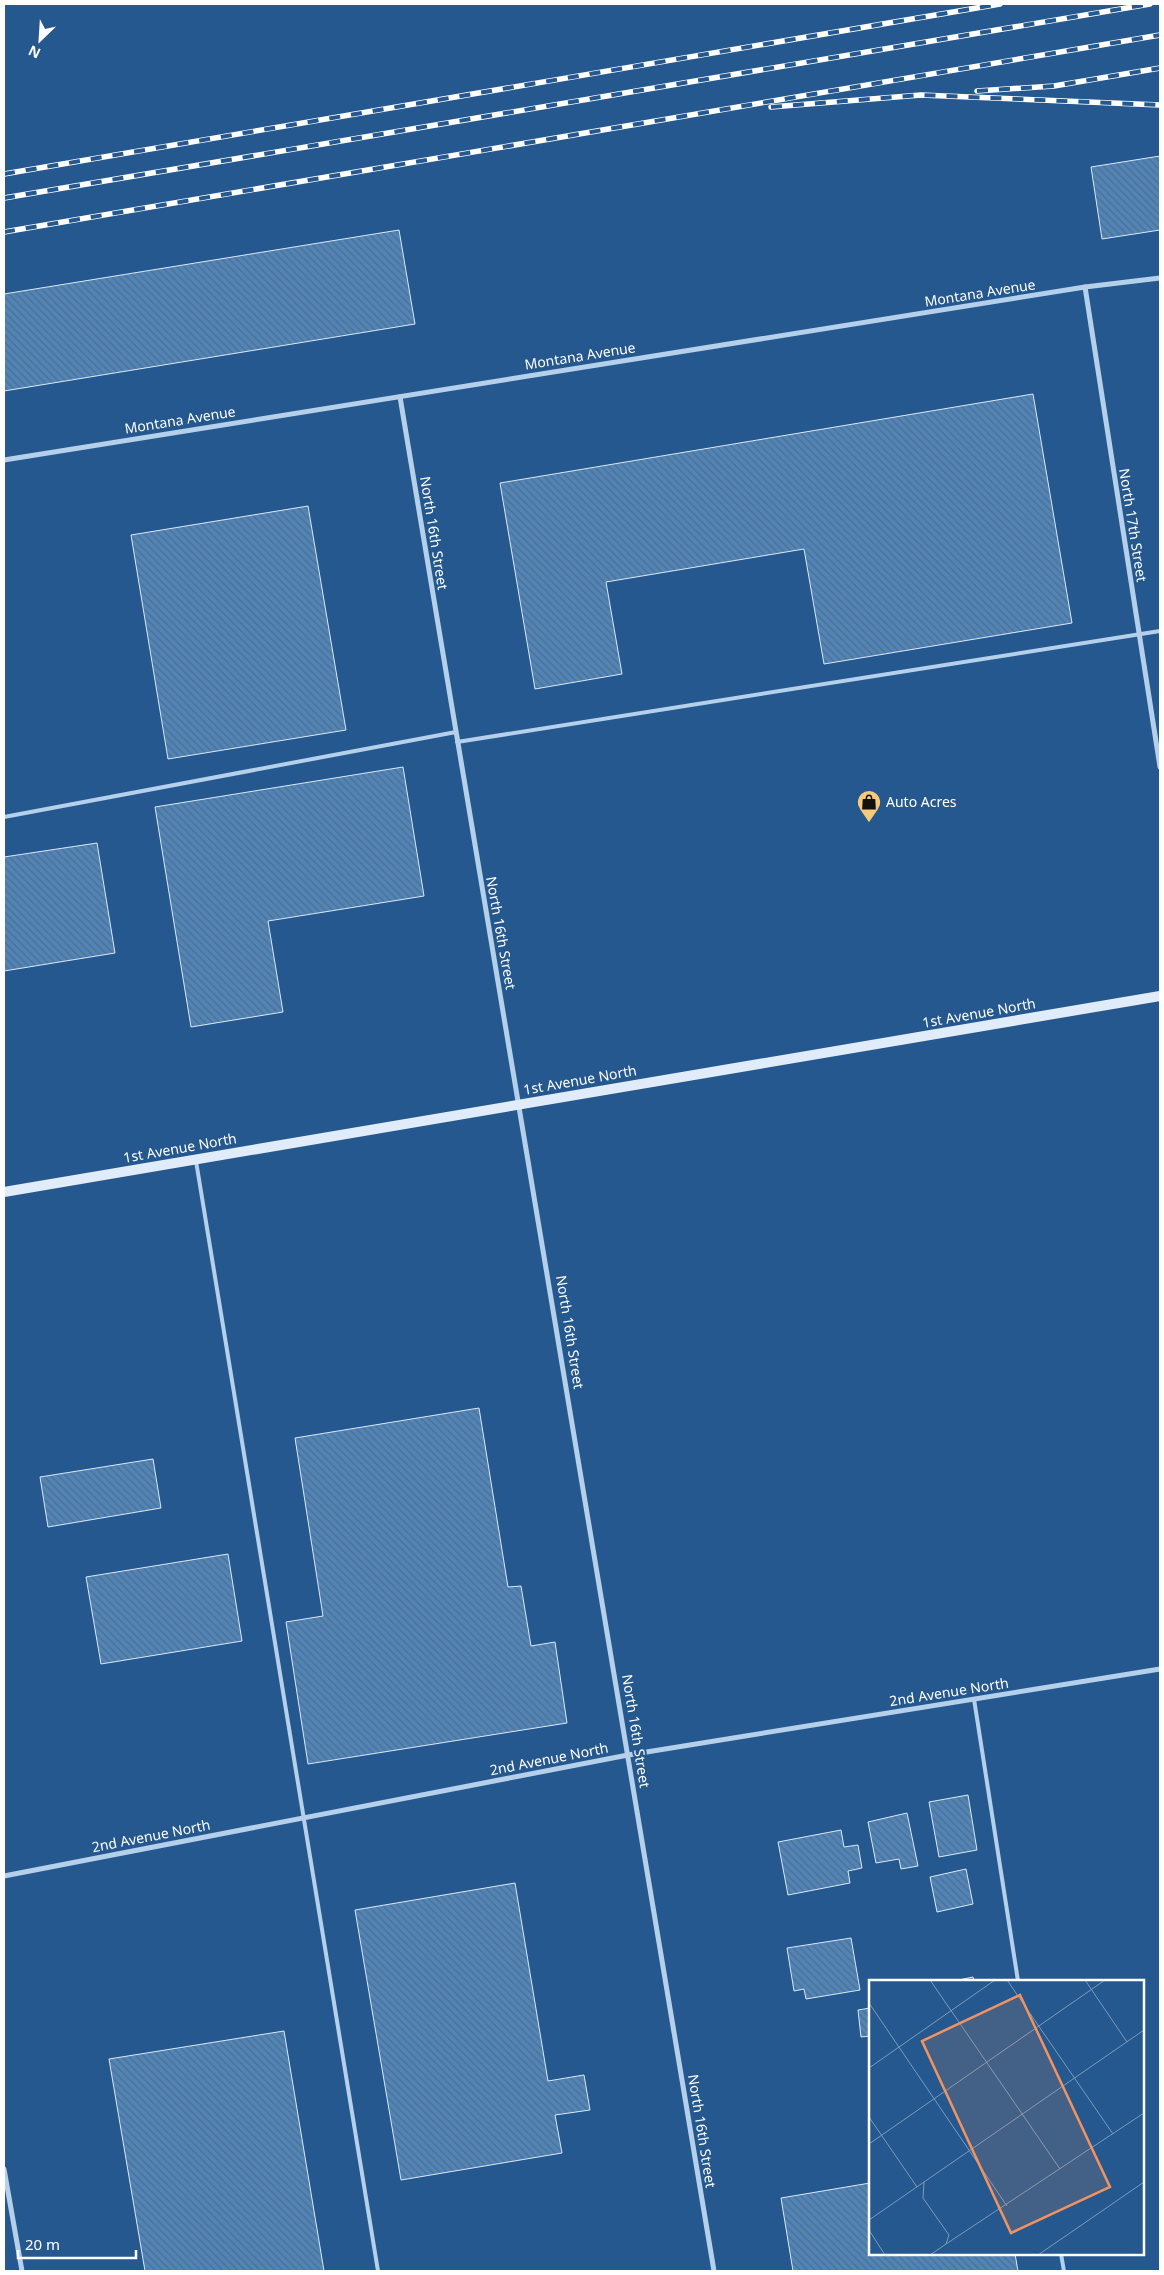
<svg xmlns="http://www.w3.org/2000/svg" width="1164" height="2275" viewBox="0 0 1164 2275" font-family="'Noto Sans',sans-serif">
<defs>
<pattern id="building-back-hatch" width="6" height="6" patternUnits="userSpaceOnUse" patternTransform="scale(1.25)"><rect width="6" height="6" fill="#5184b7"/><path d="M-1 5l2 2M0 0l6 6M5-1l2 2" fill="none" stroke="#4f6e8c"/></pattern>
</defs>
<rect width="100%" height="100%" fill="#25588e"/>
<g fill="url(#building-back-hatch)" stroke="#dae9f8">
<polygon points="1160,156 1160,230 1102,239 1091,167"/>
<polygon points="399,230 415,324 4,391 4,294"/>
<polygon points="1033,394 1072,623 824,664 804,549 606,582 622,674 535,689 500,483"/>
<polygon points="308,506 346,730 168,759 131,535"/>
<polygon points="403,767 424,896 268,921 283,1012 191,1027 155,807"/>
<polygon points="97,843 115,953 4,971 4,857"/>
<polygon points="479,1408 508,1587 521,1586 531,1646 555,1642 567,1723 308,1764 286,1622 323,1616 295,1438"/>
<polygon points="153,1459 161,1508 48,1527 40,1477"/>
<polygon points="228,1554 242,1641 101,1664 86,1577"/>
<polygon points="968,1795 977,1850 939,1857 929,1802"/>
<polygon points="907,1813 918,1866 901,1869 899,1859 876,1863 868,1822"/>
<polygon points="841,1830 844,1847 858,1845 862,1868 848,1871 850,1883 788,1895 778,1842"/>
<polygon points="966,1869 973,1904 937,1912 930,1877"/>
<polygon points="515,1883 548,2081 584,2075 590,2110 555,2115 562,2153 401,2180 355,1910"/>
<polygon points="851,1938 860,1990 806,1999 804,1989 794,1991 787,1948"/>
<polygon points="973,1977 974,1981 954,1981"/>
<polygon points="870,2008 870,2036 861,2037 858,2010"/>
<polygon points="284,2031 324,2271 145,2271 109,2059"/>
<polygon points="870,2183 870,2254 1015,2254 1018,2271 793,2271 781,2198"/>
</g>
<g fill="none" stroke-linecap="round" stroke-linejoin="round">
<g stroke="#b5d0eb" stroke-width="4">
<polyline points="457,742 1160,631"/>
<polyline points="4,817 456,732"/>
<polyline points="196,1161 378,2271"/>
<polyline points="974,1699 1018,1981"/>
<polyline points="1061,2254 1064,2271"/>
</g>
<g stroke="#b5d0eb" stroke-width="5">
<polyline points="1085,287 1160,767"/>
<polyline points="400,397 714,2271"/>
<polyline points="4,460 1085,287 1160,278"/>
<polyline points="4,1876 628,1755 1160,1669"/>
<polyline points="4,2169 22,2271"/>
</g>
<polyline stroke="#e0ecf9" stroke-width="10" points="4,1192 1160,996"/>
<g stroke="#fff" stroke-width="5.5">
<g id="rail">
<polyline points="977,91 1054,86 1160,68"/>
<polyline points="771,107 921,95 1160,105"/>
<polyline points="4,174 1000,4"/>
<polyline points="4,198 1150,4"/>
<polyline points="4,232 1160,35"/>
</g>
</g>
<use href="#rail" stroke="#25588e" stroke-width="4" stroke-dasharray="11" stroke-linecap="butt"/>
</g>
<defs>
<g id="shop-pin" transform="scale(1.25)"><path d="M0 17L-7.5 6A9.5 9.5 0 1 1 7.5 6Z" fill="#f5cb79" stroke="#25588e"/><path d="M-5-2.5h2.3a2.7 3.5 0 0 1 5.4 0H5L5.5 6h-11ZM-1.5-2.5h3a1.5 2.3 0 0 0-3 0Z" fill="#111"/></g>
</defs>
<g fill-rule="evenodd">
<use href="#shop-pin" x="869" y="802"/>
</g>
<g text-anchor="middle" stroke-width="4" stroke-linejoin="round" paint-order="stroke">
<g font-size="14" fill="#fff" stroke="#25588e">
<text transform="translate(980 293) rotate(-9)" y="5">Montana Avenue</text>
<text transform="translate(580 356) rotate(-9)" y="5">Montana Avenue</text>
<text transform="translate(180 420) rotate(-9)" y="5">Montana Avenue</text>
<text transform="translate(1133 525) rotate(81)" y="5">North 17th Street</text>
<text transform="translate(434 533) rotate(81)" y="5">North 16th Street</text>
<text transform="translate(501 933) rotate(80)" y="5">North 16th Street</text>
<text transform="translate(979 1013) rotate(-10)" y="5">1st Avenue North</text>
<text transform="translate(580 1080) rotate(-10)" y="5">1st Avenue North</text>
<text transform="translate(180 1148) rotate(-10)" y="5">1st Avenue North</text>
<text transform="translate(570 1332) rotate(81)" y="5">North 16th Street</text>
<text transform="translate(949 1692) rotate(-9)" y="5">2nd Avenue North</text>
<text transform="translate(636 1731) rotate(81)" y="5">North 16th Street</text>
<text transform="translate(549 1759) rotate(-11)" y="5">2nd Avenue North</text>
<text transform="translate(151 1836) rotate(-11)" y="5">2nd Avenue North</text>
<text transform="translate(702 2131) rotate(81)" y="5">North 16th Street</text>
</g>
<g font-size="14" fill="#fff" stroke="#25588e" text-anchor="start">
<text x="886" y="807">Auto Acres</text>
</g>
</g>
<g transform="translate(869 1980)">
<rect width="275" height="275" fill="#25588e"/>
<path fill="none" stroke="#7c9bbb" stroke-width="1" d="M61,0L191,189M138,0L244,154M216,0L258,62M0,23L138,226M0,88L126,0M0,137L48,207M0,164L236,0M55,202L54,218L80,255L77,264L61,275M0,240L275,50M0,250L16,275M77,264L275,133M169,275L275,202"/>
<path fill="#f09361" fill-opacity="0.15" stroke="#f09361" stroke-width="2.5" d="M151,15L241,207L142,253L53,61Z"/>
<rect width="275" height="275" fill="none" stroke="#fff" stroke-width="2.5"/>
</g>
<rect width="1164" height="2275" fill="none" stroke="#ffffff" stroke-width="10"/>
<g transform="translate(40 40) rotate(205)" stroke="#25588e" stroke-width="4" paint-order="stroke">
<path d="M0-4L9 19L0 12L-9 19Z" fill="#ffffff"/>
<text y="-8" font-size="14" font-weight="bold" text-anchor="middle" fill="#ffffff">N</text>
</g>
<path d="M18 2250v8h118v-8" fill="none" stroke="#ffffff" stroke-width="2.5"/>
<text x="25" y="2250" font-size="15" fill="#ffffff" stroke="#25588e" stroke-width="4" paint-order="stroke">20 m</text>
</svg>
